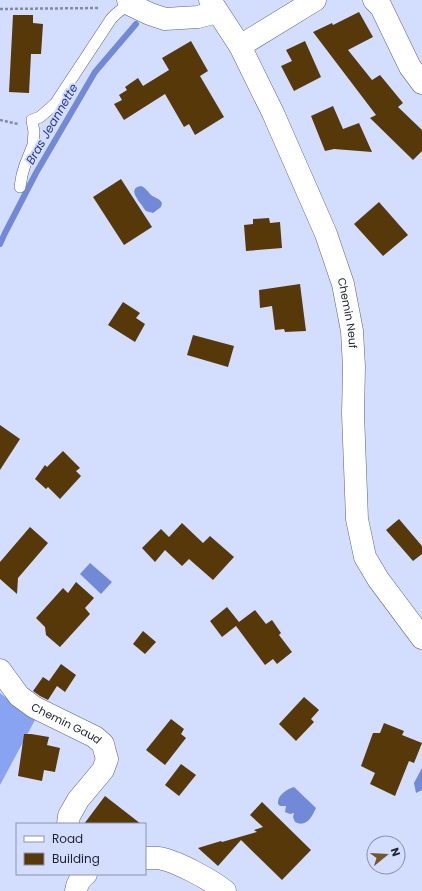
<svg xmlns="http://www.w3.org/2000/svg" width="422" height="891" viewBox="0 0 422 891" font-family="Poppins,sans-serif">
<rect width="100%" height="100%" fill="#d3deff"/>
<polygon fill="#89a3f3" points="0,693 35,720 0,785"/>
<g fill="#7189d7">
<path d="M141,186C146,188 148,192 151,195C155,198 159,198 162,203L161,207L153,213C151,212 148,212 146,211C144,209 142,205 140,203C136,197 129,188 141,186Z"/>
<polygon points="90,563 112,582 101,594 80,574"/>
<polygon points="422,768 422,790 416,793 414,783"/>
<path d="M294,787L316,808C312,817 306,828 295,822L293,817L294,813L290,814L285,812L286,806H280L278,804C277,795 287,789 294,787Z"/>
</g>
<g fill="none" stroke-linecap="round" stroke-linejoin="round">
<polyline stroke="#7189d7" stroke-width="6" points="0,244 5,233 36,173 95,72 136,24"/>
</g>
<g fill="#563809">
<polygon points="359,12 373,37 348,50 372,80 380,75 403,103 398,107 422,130 422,151 413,160 370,118 376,115 313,32 332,23 333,25"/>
<polygon points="13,15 33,15 33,23 43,24 41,54 31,54 29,93 9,92"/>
<polygon points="191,41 208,71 200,76 224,117 195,135 189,124 184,127 165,94 124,120 114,104 122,100 119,95 127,90 125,87 138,78 143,86 169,70 162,58"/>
<polygon points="305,41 321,77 294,91 281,66 292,61 286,50"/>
<polygon points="333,106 343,129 359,123 372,152 334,149 325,151 311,116"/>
<polygon points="121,179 152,227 124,245 93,197"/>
<polygon points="379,202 408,235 383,256 354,224"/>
<polygon points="269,218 270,223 280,222 282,248 246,251 244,225 253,224 253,219"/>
<polygon points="300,284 306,331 285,332 284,329 275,330 272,306 260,308 259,290"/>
<polygon points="123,302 140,313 136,318 145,324 135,342 108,325"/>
<polygon points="193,335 234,346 228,367 187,355"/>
<polygon points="0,425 20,439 0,470"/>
<polygon points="63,451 80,468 76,471 81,476 60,499 48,487 46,489 35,479 45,465 47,467"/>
<polygon points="399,519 422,546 422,554 413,561 386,530"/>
<polygon points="182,523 203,543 210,536 234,557 213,580 189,559 182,566 165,550 155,562 142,548 161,529 169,537"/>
<polygon points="30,527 48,543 18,578 17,594 0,579 0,562"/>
<polygon points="76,582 94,598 85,608 90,614 60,647 46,635 45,627 36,618 63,588 68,593"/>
<polygon points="227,607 239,622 255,610 266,624 272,620 281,633 279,635 292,652 277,664 273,659 265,665 236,626 222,637 210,621"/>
<polygon points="143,631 156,642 145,654 133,644"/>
<polygon points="61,664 76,675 65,692 57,686 48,700 40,696 33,691 43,677 49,681"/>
<polygon points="304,697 319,710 311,719 314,722 296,741 279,724"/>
<polygon points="171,719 184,729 181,734 186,738 165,765 146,750"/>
<polygon points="384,723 404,731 402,735 422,743 414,763 409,761 395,796 370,784 375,773 361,766 373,733 380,733"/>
<polygon points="24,734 31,734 49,737 47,745 60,748 55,772 44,770 42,781 18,776"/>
<polygon points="181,764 196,775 179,796 165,785"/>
<polygon points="105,796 141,824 84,824"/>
<polygon points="262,802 311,850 282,880 241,840 218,866 198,848 221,841 222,842 257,832 254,830 263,827 250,815"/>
</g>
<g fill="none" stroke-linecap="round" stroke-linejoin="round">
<g stroke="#59637f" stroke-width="12">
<path id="lane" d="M20,187L22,175L25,165L33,145L34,132L32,120L40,117L55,104L111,19C117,12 122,8 131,5"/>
</g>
<g stroke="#59637f" stroke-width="23">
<g id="street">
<polyline points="128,0 131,5 150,14 165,19 198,17 217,12"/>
<polyline points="374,0 381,7 410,67 422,83"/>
<polyline points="240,46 315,0"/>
<path id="s1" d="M0,670L19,696L34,707L95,737L103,744L105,752L107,759L103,770L78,800L69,816L68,824"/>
<path d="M145,858C149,858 153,858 158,858C175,860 211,880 225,891"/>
<path d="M76,891C77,884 80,878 86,874"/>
</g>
</g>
<g stroke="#59637f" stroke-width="23">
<g id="secondary">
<path id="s2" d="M210,0L240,46L273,113L326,234L343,284L352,331L354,367L353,414L357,519L365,557L378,579L422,638"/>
</g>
</g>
<g stroke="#838ba2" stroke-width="2.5" stroke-dasharray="3 2" stroke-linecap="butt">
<polyline points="0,9 99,8"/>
<polyline points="0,120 18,124"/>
</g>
<use href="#lane" stroke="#fff" stroke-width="11"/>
<use href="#street" stroke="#fff" stroke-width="22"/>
<use href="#secondary" stroke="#fff" stroke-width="22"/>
</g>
<g text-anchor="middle" stroke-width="4" stroke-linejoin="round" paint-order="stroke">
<g font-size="11" fill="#1e222e" stroke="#d3deff">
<text dy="4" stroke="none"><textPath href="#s2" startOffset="344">Chemin Neuf</textPath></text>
<text dy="4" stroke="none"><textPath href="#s1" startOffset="87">Chemin Gaud</textPath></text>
</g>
<g font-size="12" font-style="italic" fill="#263792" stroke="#d3deff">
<text transform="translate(52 124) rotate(-60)" y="4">Bras Jeannette</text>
</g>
</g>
<rect x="16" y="823" width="130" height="52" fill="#d3deff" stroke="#8b93ab"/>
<rect x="24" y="836" width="20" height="6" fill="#ffffff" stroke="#8b93ab"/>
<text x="52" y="843" font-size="12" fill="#1e222e">Road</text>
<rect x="24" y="853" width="20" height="12" fill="#563809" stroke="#8b93ab"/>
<text x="52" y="863" font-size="12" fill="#1e222e">Building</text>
<g transform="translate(386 855) rotate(72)"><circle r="19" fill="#d3deff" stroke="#8b93ab"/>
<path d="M0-3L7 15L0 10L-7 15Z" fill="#75552b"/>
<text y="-6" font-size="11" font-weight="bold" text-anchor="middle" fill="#1e222e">N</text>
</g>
</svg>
